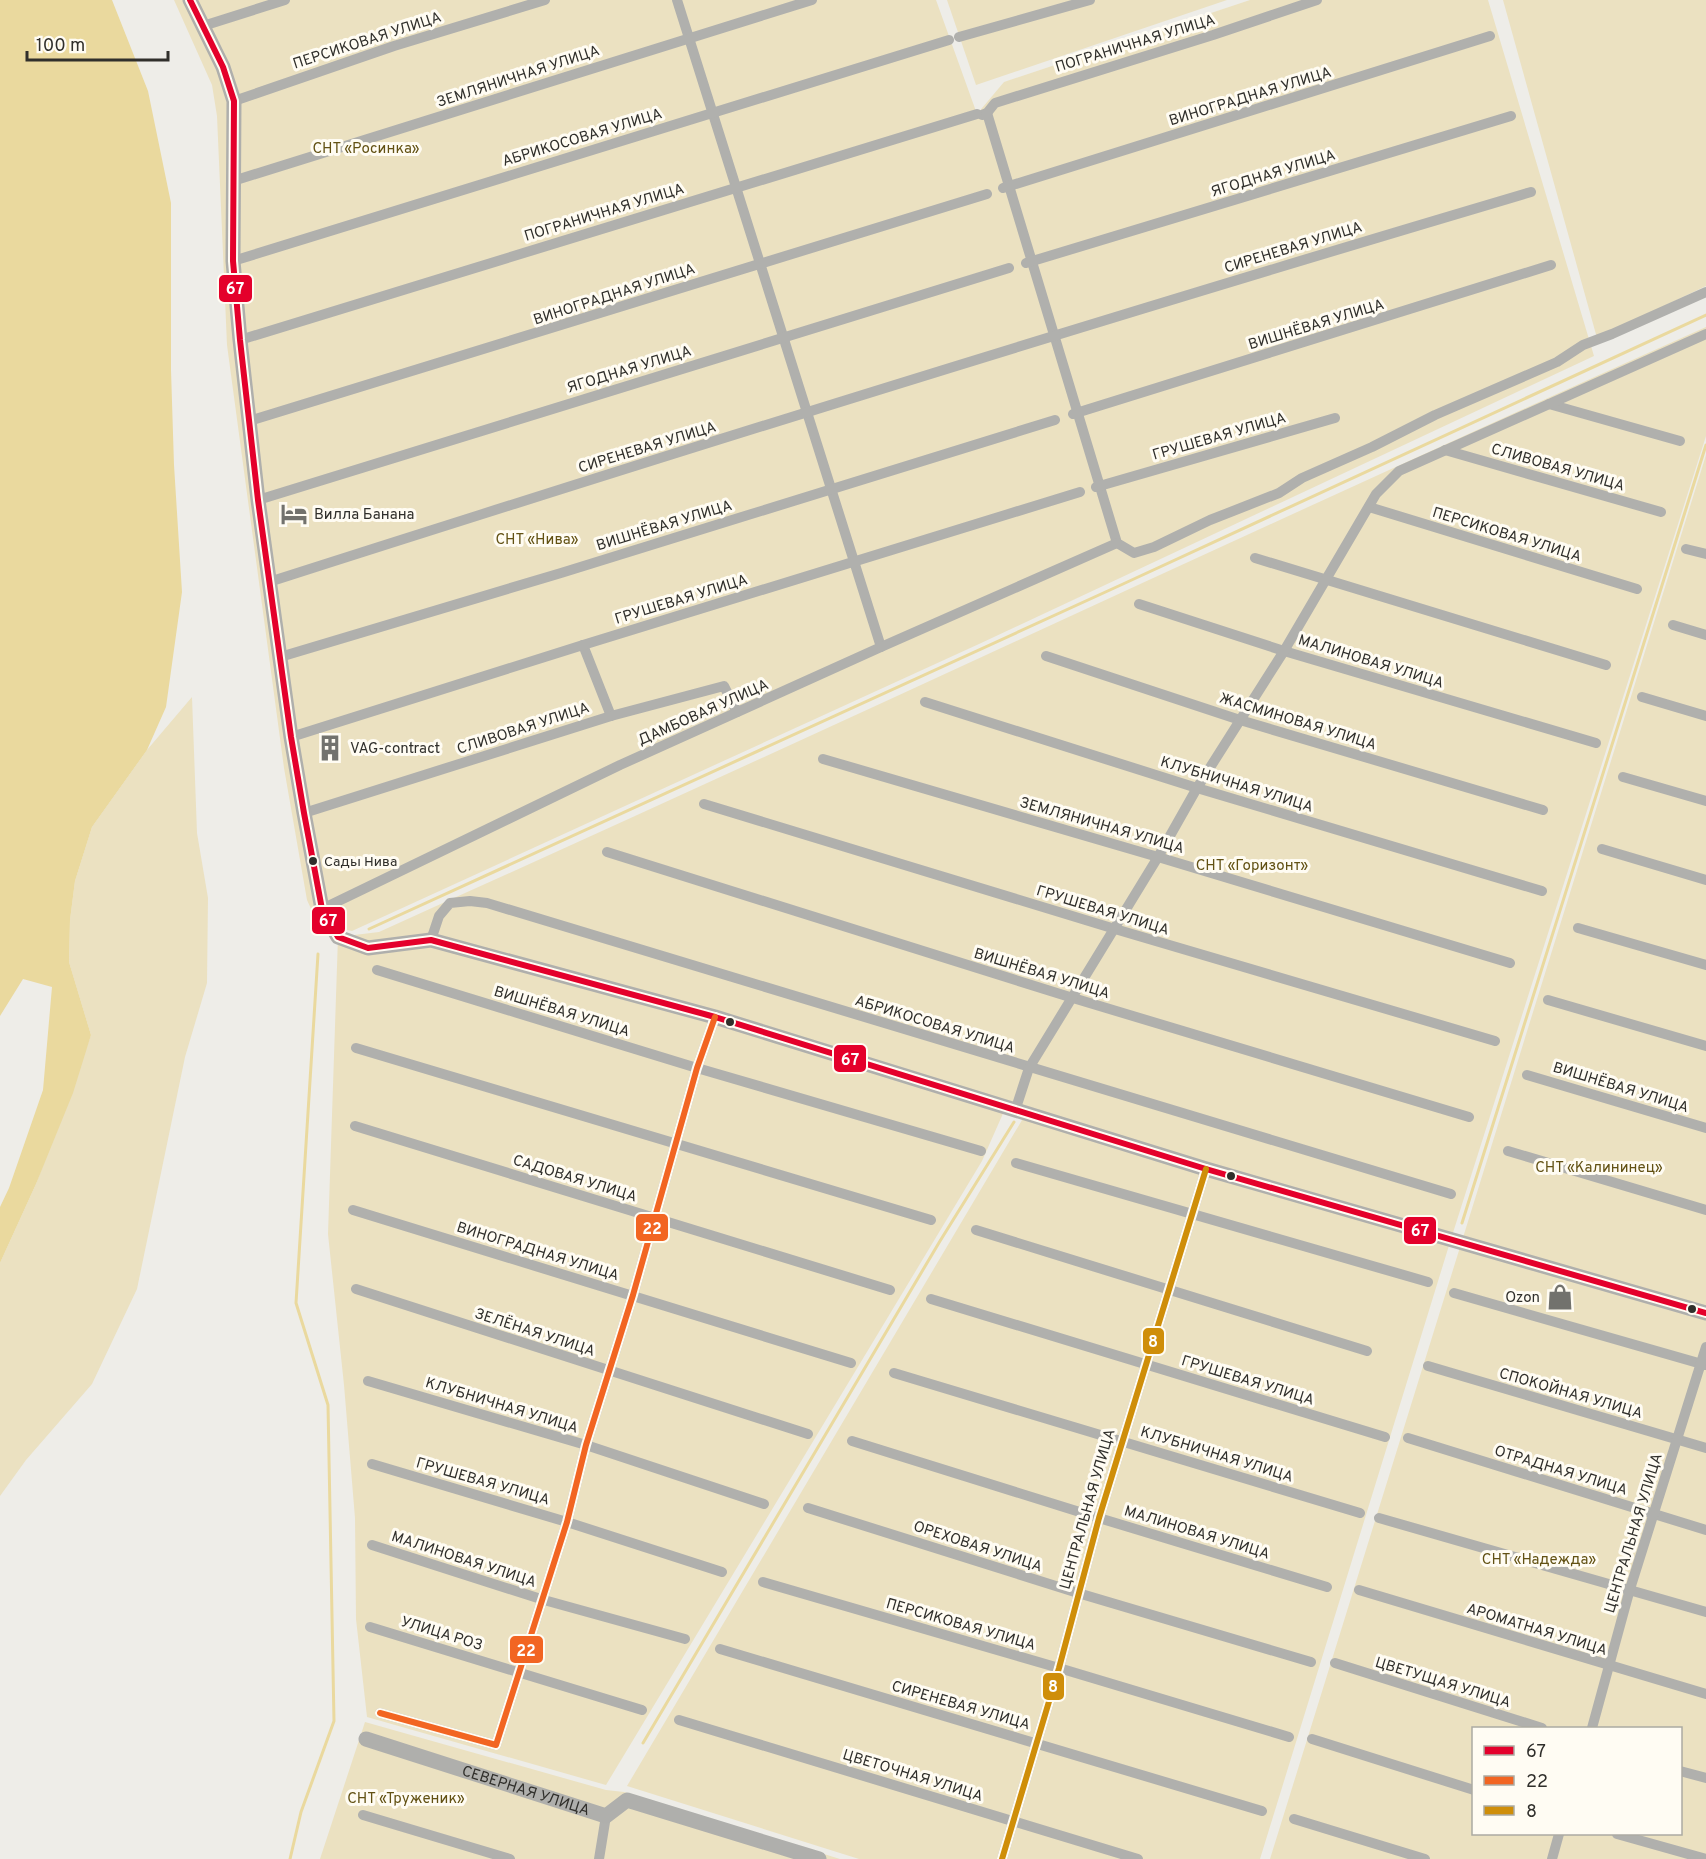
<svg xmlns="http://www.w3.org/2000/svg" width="1706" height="1859" viewBox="0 0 1706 1859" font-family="Overpass,sans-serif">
<rect width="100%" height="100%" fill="#eeede8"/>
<g fill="#ebe1c1" fill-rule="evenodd">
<polygon points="174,0 936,0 977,114 1004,82 1250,0 1488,0 1594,356 979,644 352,931 318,924 307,900 284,768 227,345 217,116 212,85"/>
<polygon points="947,0 1227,0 976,85"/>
<polygon points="1503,0 1706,0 1706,286 1597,338"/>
<path d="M1706,327V436L1451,1239L1260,1859H859L627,1786L1025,1115L1005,1109L982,1161L606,1785L367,1717L356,1619L355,1518L344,1385L328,1234L338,937L379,932C822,733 1262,525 1706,327Z"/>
<path d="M1706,455V1859H1270ZM1474,1728H1680V1834H1474Z"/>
<polygon points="192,697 197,833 208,898 207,983 185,1057 137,1289 92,1384 26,1460 0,1496 0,1263 36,1184 91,1035 69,962 70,920 75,881 92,827 147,750"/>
<polygon points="365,1722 606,1790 624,1792 840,1859 320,1859"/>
</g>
<polygon fill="#ead99e" points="0,0 112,0 148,91 171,203 171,370 174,465 182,592 166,707 147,750 92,827 75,881 70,920 69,962 91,1035 73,1093 36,1184 0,1263 0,1207 9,1188 43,1090 52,987 23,979 0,1016"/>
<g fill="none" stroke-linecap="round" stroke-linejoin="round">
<g stroke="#ead99e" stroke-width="3">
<polyline points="369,929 1123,584 1706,315"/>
<polyline points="1462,1223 1706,445"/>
<polyline points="643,1743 940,1241 1014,1122"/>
<polyline points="290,1859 301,1812 334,1721 328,1405 296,1303 318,954"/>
</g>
<g stroke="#b0b0ad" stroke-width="10">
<polyline points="677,0 881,647"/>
<polyline points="203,26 285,0"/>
<polyline points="959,37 1090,0"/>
<polyline points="234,101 394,46 545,0"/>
<polyline points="987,113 1117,543 1134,553 1154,547 1210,520 1279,493 1302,478 1372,447 1435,415 1557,362 1583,345 1612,334 1706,292"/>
<polyline points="982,115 987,113 995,103 1213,35 1317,0"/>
<polyline points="233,181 812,0"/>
<polyline points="1003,188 1490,36"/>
<polyline points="233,261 949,40"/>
<polyline points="1026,263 1511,116"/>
<polyline points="240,340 977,114"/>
<polyline points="1549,404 1680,441"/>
<polyline points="1073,414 1551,265"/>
<polyline points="249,421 987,194"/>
<polyline points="1445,450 1661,512"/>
<polyline points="1096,487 1335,418"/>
<polyline points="258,500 1009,268"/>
<polyline points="1369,507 1637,589"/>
<polyline points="1686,549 1706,554"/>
<polyline points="1255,558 1606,665"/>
<path d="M269,582C688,448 1109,317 1531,192"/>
<polyline points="1139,604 1284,651 1596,743"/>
<polyline points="1673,625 1706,635"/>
<polyline points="583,645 611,716"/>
<polyline points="1046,656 1240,720 1543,810"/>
<polyline points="280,657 561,573 1055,420"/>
<polyline points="1642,697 1706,716"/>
<polyline points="925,702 1197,788 1542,891"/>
<polyline points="291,737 583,645 1080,492"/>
<polyline points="823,759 1158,857 1510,963"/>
<polyline points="1623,777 1706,801"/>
<polyline points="704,804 1115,929 1495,1041"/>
<polyline points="304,813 611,716 724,686 737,712"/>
<polyline points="1602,849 1706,880"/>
<polyline points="607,852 1073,998 1469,1117"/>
<polyline points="322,909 620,765 881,647 1117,543"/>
<polyline points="1578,928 1706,965"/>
<polyline points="431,940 439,916 450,903 470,901 487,903 1451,1194"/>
<polyline points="377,970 697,1068 981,1151"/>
<polyline points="1548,1000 1706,1046"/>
<polyline points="356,1048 931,1220"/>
<polyline points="1527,1075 1706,1128"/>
<polyline points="1015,1111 1029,1068 1158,857 1197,788 1284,651 1376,494 1399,471 1706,334"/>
<polyline points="355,1126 890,1290"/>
<polyline points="1508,1151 1706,1210"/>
<polyline points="1016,1163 1428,1282"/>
<polyline points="353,1210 851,1363"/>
<polyline points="976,1230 1367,1351"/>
<polyline points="356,1289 808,1434"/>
<polyline points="1454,1293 1705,1365"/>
<polyline points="931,1299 1385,1437"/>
<polyline points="1428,1366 1706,1448"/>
<polyline points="894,1373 1360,1513"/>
<polyline points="368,1381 586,1445 764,1504"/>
<polyline points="1408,1438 1706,1530"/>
<polyline points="852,1441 1099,1518 1327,1587"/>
<polyline points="372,1464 567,1522 722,1572"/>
<polyline points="808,1508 1078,1593 1311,1662"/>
<polyline points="1379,1518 1706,1612"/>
<polyline points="372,1545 544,1600 685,1639"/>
<polyline points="763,1582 1059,1668 1289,1737"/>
<polyline points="1359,1590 1706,1694"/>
<polyline points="370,1627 642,1710"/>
<polyline points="720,1649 1262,1811"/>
<polyline points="1335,1663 1542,1728"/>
<polyline points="380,1713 496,1745 567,1522 586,1445 633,1295 697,1068 715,1017"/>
<polyline points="679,1720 1138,1859"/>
<polyline points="1592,1728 1630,1589 1706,1347"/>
<polyline points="1312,1739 1474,1790"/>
<polyline points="1680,1771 1706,1778"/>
<polyline points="363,1815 510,1859"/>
<polyline points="1294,1819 1425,1859"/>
<polyline points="1617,1834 1706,1859"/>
<polyline points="599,1859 606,1816"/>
<polyline points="1002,1859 1059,1668 1099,1518 1206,1169"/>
<polyline points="1552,1859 1559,1834"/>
</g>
<g stroke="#afafac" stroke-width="15">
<polyline points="190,0 223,67 234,101 233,261 240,340 258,500 291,737 304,813 322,909 338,937 368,948 431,940 715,1017 1206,1169 1706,1313"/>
<path id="s1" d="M366,1739L606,1816L627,1800L819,1859"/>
</g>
<g stroke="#fffcf3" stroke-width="10">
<polyline id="bus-1" points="190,0 223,67 234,101 233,261 240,340 258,500 291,737 304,813 322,909 338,937 368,948 431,940 715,1017 1206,1169 1706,1313"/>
</g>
<g stroke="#fffcf3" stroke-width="10">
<polyline id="bus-2" points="380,1713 496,1745 567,1522 586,1445 633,1295 697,1068 715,1017"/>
</g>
<g stroke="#fffcf3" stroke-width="10">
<polyline id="bus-3" points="1002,1859 1059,1668 1099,1518 1206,1169"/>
</g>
<use href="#bus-1" stroke="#e4002b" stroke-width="6"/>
<use href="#bus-2" stroke="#f26522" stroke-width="6"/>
<use href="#bus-3" stroke="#cf8e09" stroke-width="6"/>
</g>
<defs>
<g id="hotel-bare" transform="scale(2.07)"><path d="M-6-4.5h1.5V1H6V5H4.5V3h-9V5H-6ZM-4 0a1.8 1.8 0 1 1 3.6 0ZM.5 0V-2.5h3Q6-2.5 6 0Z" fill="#72726d" stroke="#fffcf3" stroke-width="2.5" paint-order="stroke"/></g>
<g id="building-bare" transform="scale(2.07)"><path d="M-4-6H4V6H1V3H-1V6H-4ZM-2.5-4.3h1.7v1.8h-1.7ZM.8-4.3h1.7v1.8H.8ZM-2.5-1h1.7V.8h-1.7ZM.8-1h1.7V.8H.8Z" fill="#72726d" stroke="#fffcf3" stroke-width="2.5" paint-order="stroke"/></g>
<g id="shop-bare" transform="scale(2.07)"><path d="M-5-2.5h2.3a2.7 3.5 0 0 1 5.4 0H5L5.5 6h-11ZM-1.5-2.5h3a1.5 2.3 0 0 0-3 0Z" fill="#72726d" stroke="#fffcf3" stroke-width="2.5" paint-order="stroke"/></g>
</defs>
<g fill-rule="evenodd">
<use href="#hotel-bare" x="294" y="514"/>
<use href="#building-bare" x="330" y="748"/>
<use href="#shop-bare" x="1560" y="1297"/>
</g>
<g fill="#302f2b" stroke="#fffcf3" stroke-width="2">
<circle cx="313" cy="861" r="5"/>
<circle cx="730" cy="1022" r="5"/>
<circle cx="1231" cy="1176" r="5"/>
<circle cx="1692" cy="1309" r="5"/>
</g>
<g text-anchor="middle" stroke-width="6" stroke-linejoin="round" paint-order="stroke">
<g font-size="14" fill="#302f2b" stroke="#fffcf3" text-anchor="start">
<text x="324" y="866">Сады Нива</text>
</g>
<g font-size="15" fill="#302f2b" stroke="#fffcf3">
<text transform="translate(367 40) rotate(-18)" y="5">ПЕРСИКОВАЯ УЛИЦА</text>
<text transform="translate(1135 43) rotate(-17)" y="5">ПОГРАНИЧНАЯ УЛИЦА</text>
<text transform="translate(518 76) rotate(-18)" y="5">ЗЕМЛЯНИЧНАЯ УЛИЦА</text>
<text transform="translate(1250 96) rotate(-17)" y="5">ВИНОГРАДНАЯ УЛИЦА</text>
<text transform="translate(582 137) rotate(-17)" y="5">АБРИКОСОВАЯ УЛИЦА</text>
<text transform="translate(1273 173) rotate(-17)" y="5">ЯГОДНАЯ УЛИЦА</text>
<text transform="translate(604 212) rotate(-17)" y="5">ПОГРАНИЧНАЯ УЛИЦА</text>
<text transform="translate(1293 247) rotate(-17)" y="5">СИРЕНЕВАЯ УЛИЦА</text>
<text transform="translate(614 294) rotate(-18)" y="5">ВИНОГРАДНАЯ УЛИЦА</text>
<text transform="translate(1316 324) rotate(-17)" y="5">ВИШНЁВАЯ УЛИЦА</text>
<text transform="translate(629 369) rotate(-17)" y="5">ЯГОДНАЯ УЛИЦА</text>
<text transform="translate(1219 436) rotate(-16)" y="5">ГРУШЕВАЯ УЛИЦА</text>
<text transform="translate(647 447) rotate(-17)" y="5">СИРЕНЕВАЯ УЛИЦА</text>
<text transform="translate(1558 467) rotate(16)" y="5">СЛИВОВАЯ УЛИЦА</text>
<text transform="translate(664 525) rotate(-17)" y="5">ВИШНЁВАЯ УЛИЦА</text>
<text transform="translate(1507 534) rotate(17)" y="5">ПЕРСИКОВАЯ УЛИЦА</text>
<text transform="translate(681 599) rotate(-17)" y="5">ГРУШЕВАЯ УЛИЦА</text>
<text transform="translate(1371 661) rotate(17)" y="5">МАЛИНОВАЯ УЛИЦА</text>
<text transform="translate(703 712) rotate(-24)" y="5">ДАМБОВАЯ УЛИЦА</text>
<text transform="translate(1298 721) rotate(17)" y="5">ЖАСМИНОВАЯ УЛИЦА</text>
<text transform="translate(523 728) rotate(-18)" y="5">СЛИВОВАЯ УЛИЦА</text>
<text transform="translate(1237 784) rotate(17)" y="5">КЛУБНИЧНАЯ УЛИЦА</text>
<text transform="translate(1102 825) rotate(16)" y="5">ЗЕМЛЯНИЧНАЯ УЛИЦА</text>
<text transform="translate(1103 910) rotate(17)" y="5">ГРУШЕВАЯ УЛИЦА</text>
<text transform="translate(1042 973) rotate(17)" y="5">ВИШНЁВАЯ УЛИЦА</text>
<text transform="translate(562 1011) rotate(17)" y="5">ВИШНЁВАЯ УЛИЦА</text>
<text transform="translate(935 1024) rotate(17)" y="5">АБРИКОСОВАЯ УЛИЦА</text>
<text transform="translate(1621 1087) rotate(17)" y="5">ВИШНЁВАЯ УЛИЦА</text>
<text transform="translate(575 1178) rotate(17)" y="5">САДОВАЯ УЛИЦА</text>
<text transform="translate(538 1251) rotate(17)" y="5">ВИНОГРАДНАЯ УЛИЦА</text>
<text transform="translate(535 1332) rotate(18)" y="5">ЗЕЛЁНАЯ УЛИЦА</text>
<text transform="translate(1248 1380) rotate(17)" y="5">ГРУШЕВАЯ УЛИЦА</text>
<text transform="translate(1571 1393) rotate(16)" y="5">СПОКОЙНАЯ УЛИЦА</text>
<text transform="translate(502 1405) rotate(17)" y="5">КЛУБНИЧНАЯ УЛИЦА</text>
<text transform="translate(1217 1454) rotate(17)" y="5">КЛУБНИЧНАЯ УЛИЦА</text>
<text transform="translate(1561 1470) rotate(17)" y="5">ОТРАДНАЯ УЛИЦА</text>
<text transform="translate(483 1481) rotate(16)" y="5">ГРУШЕВАЯ УЛИЦА</text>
<text transform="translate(1087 1509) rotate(-74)" y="5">ЦЕНТРАЛЬНАЯ УЛИЦА</text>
<text transform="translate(1197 1532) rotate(17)" y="5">МАЛИНОВАЯ УЛИЦА</text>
<text transform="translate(1633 1533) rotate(-73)" y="5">ЦЕНТРАЛЬНАЯ УЛИЦА</text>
<text transform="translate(978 1546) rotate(18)" y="5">ОРЕХОВАЯ УЛИЦА</text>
<text transform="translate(464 1559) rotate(18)" y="5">МАЛИНОВАЯ УЛИЦА</text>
<text transform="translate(961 1624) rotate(16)" y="5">ПЕРСИКОВАЯ УЛИЦА</text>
<text transform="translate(1537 1629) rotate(17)" y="5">АРОМАТНАЯ УЛИЦА</text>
<text transform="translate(442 1633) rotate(17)" y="5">УЛИЦА РОЗ</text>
<text transform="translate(1443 1682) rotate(17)" y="5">ЦВЕТУЩАЯ УЛИЦА</text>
<text transform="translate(961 1705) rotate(16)" y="5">СИРЕНЕВАЯ УЛИЦА</text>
<text transform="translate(913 1775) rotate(17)" y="5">ЦВЕТОЧНАЯ УЛИЦА</text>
<text dy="5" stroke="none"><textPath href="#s1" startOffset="168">СЕВЕРНАЯ УЛИЦА</textPath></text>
</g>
<g font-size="15" fill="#625113" stroke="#fffcf3">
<text x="366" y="153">СНТ «Росинка»</text>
<text x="537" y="544">СНТ «Нива»</text>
<text x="1252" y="870">СНТ «Горизонт»</text>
<text x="1599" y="1172">СНТ «Калининец»</text>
<text x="1539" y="1564">СНТ «Надежда»</text>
<text x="406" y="1803">СНТ «Труженик»</text>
</g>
<g font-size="15" fill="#302f2b" stroke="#fffcf3" text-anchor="start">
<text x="314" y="519">Вилла Банана</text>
<text x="350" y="753">VAG-contract</text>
<text x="1540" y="1302" text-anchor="end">Ozon</text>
</g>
</g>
<g stroke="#fffcf3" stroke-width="2">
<rect x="218" y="274" width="35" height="29" rx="6" fill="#e4002b"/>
<rect x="311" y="906" width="35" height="29" rx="6" fill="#e4002b"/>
<rect x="833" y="1044" width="34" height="29" rx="6" fill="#e4002b"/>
<rect x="635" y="1213" width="34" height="29" rx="6" fill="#f26522"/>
<rect x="1403" y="1216" width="34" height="29" rx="6" fill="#e4002b"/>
<rect x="1142" y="1327" width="23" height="28" rx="6" fill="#cf8e09"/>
<rect x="509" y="1635" width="35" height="29" rx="6" fill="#f26522"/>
<rect x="1042" y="1672" width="23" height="29" rx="6" fill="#cf8e09"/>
</g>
<g font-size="16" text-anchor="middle" font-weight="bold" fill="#fff">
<text x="235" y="294">67</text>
<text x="328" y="926">67</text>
<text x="850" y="1065">67</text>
<text x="652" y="1234">22</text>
<text x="1420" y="1236">67</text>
<text x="1153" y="1347">8</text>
<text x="526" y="1656">22</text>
<text x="1053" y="1692">8</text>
</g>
<rect x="1472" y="1727" width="210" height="108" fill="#fffcf3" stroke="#acaaa3" stroke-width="1.5"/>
<rect x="1484" y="1746" width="30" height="9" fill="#e4002b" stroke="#acaaa3" stroke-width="1.5"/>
<text x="1526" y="1757" font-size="18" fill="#302f2b">67</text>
<rect x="1484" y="1776" width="30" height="9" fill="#f26522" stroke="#acaaa3" stroke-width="1.5"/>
<text x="1526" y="1787" font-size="18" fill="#302f2b">22</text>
<rect x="1484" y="1806" width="30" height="9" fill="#cf8e09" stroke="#acaaa3" stroke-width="1.5"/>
<text x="1526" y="1817" font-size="18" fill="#302f2b">8</text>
<path d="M27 51v9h141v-9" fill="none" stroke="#302f2b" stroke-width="3"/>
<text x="36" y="51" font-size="18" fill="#302f2b" stroke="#fffcf3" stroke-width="4.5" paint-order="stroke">100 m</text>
</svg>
